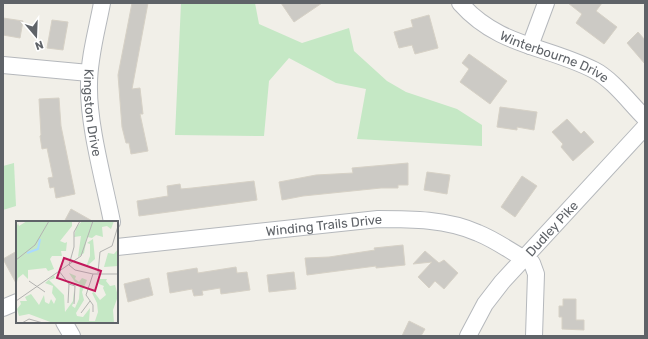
<svg xmlns="http://www.w3.org/2000/svg" width="648" height="339" viewBox="0 0 648 339" font-family="Rubik,sans-serif">
<rect width="100%" height="100%" fill="#f1efe8"/>
<g fill="#c5e8c5">
<polygon points="181,3 255,3 259,24 302,43 349,28 354,51 387,81 406,92 457,109 482,125 482,146 357,139 366,89 336,83 289,58 269,81 264,136 175,135"/>
<polygon points="14,163 16,206 3,210 3,166"/>
</g>
<g fill="#cccac5" stroke="#d6d1c6">
<polygon points="132,3 148,3 132,89 140,88 143,114 140,114 148,151 131,154 129,143 126,143 122,127 118,75"/>
<polygon points="281,3 322,3 294,22"/>
<polygon points="568,3 602,3 596,11 617,27 604,44 576,23 582,14"/>
<polygon points="429,15 438,48 415,54 412,45 399,48 394,32 413,27 411,20"/>
<polygon points="3,18 23,21 20,38 3,35"/>
<polygon points="52,20 68,22 63,50 47,48"/>
<polygon points="638,32 645,40 645,64 627,43"/>
<polygon points="469,54 507,81 490,104 460,82 469,69 462,63"/>
<polygon points="59,98 61,126 75,194 56,198 54,187 50,188 48,178 53,177 47,148 42,149 40,136 41,135 39,99"/>
<polygon points="500,107 537,112 534,130 517,127 517,130 497,127"/>
<polygon points="567,119 581,134 584,131 594,142 573,161 561,147 563,144 552,132"/>
<polygon points="408,163 408,185 398,185 398,188 381,188 303,196 282,200 279,182 316,175 353,173 352,168"/>
<polygon points="427,172 450,175 447,194 424,190"/>
<polygon points="522,176 537,186 515,217 501,207"/>
<polygon points="254,181 257,200 139,216 137,201 168,196 167,186 180,184 181,189 192,188"/>
<polygon points="71,209 94,222 64,222"/>
<polygon points="403,245 405,265 376,268 376,266 307,275 305,258 329,257 375,250 374,248"/>
<polygon points="17,251 17,285 3,259"/>
<polygon points="425,251 439,263 444,260 458,273 444,289 435,281 429,288 418,277 432,262 413,264"/>
<polygon points="236,267 237,273 247,272 250,290 221,294 220,288 202,291 203,295 194,296 192,289 170,293 167,273 197,268 198,273"/>
<polygon points="294,272 296,289 269,292 267,275"/>
<polygon points="149,278 153,295 128,302 124,284"/>
<polygon points="563,299 576,299 576,320 584,320 584,330 562,329 562,317 559,317 559,306 563,306"/>
<polygon points="409,321 425,329 421,336 402,336"/>
</g>
<g fill="none" stroke-linecap="round" stroke-linejoin="round">
<g stroke="#b5b8bc" stroke-width="18">
<g id="minor">
<path id="s1" d="M102,3C97,30 89,57 89,84C88,125 104,181 112,222"/>
<path id="s2" d="M460,3C499,47 545,45 594,70C612,79 630,103 645,118"/>
<polyline points="530,46 546,3"/>
<polyline points="3,65 89,73"/>
<path id="s3" d="M117,247L378,219C411,219 447,219 478,233C498,241 514,254 532,263L536,274L534,336"/>
<polyline points="3,308 17,302"/>
<polyline points="64,322 72,336"/>
<path id="s4" d="M468,336L485,304L502,282L645,127"/>
</g>
</g>
<use href="#minor" stroke="#fff" stroke-width="16"/>
</g>
<g text-anchor="middle" stroke-width="3" stroke-linejoin="round" paint-order="stroke">
<g font-size="13" fill="#5f6368" stroke="#fff">
<text dy="5" stroke="none"><textPath href="#s2" startOffset="110">Winterbourne Drive</textPath></text>
<text dy="5" stroke="none"><textPath href="#s1" startOffset="111">Kingston Drive</textPath></text>
<text dy="5" stroke="none"><textPath href="#s3" startOffset="208">Winding Trails Drive</textPath></text>
<text dy="5" stroke="none"><textPath href="#s4" startOffset="137">Dudley Pike</textPath></text>
</g>
</g>
<g transform="translate(16 221)">
<rect width="102" height="102" fill="#f1efe8"/>
<path d="M11,0H56V5L44,20L49,22L51,21L50,30H45L46,35H36L34,38L38,48L32,50L30,47L12,49V58L7,53L2,57L0,65V7L2,2L3,5ZM66,0H98L95,8L91,5L86,6L87,16L80,14L76,17L71,16L68,32L62,36L65,15L58,16L60,7ZM77,18L79,38L70,46L74,35V23L71,22ZM102,28V45L88,46L92,32L98,33ZM53,52L60,55L59,58L63,61L66,57L71,59L66,71L68,79L60,92L61,95L67,96L74,87L73,100H79L82,91L81,82L76,72L78,71L84,79L90,74L87,67L88,65L83,63L82,58H91L90,60L94,65L99,64L102,75L97,89L98,102H37L13,93L3,95L1,88L5,83L4,80H11L9,76L15,73L23,84L28,74L29,81L33,83L35,78L38,83L40,78L36,72L37,65L29,62L38,54L39,57L33,59L48,74L49,91L57,80L58,70V80L56,85L59,87L63,78L64,63L59,61Z" fill="#c5e8c5"/>
<path fill="none" stroke="#aadaff" stroke-width="2" d="M11,32L22,28L24,18"/>
<path fill="none" stroke="#b3b3b1" stroke-width="1" d="M64,0L58,11V26L53,44L59,49L77,53H102M0,39L19,24L33,0M43,50L53,63L52,82M82,52L84,31L96,25L102,5M77,53L70,74L77,84V91M13,60L29,71M53,63L59,65L58,83M0,80L65,35L77,0M65,92L74,80M6,102L13,98L27,102"/>
<path fill="#c2185b" fill-opacity="0.15" stroke="#c2185b" stroke-width="2" d="M48,37L85,50L79,70L41,57Z"/>
<rect width="102" height="102" fill="none" stroke="#5f6368" stroke-width="2"/>
</g>
<rect width="648" height="339" fill="none" stroke="#5f6368" stroke-width="8"/>
<g transform="translate(36 36) rotate(161)" stroke="#ffffff" stroke-width="3" paint-order="stroke">
<path d="M0-3L7 15L0 10L-7 15Z" fill="#5f6368"/>
<text y="-6" font-size="11" font-weight="bold" text-anchor="middle" fill="#5f6368">N</text>
</g>
</svg>
